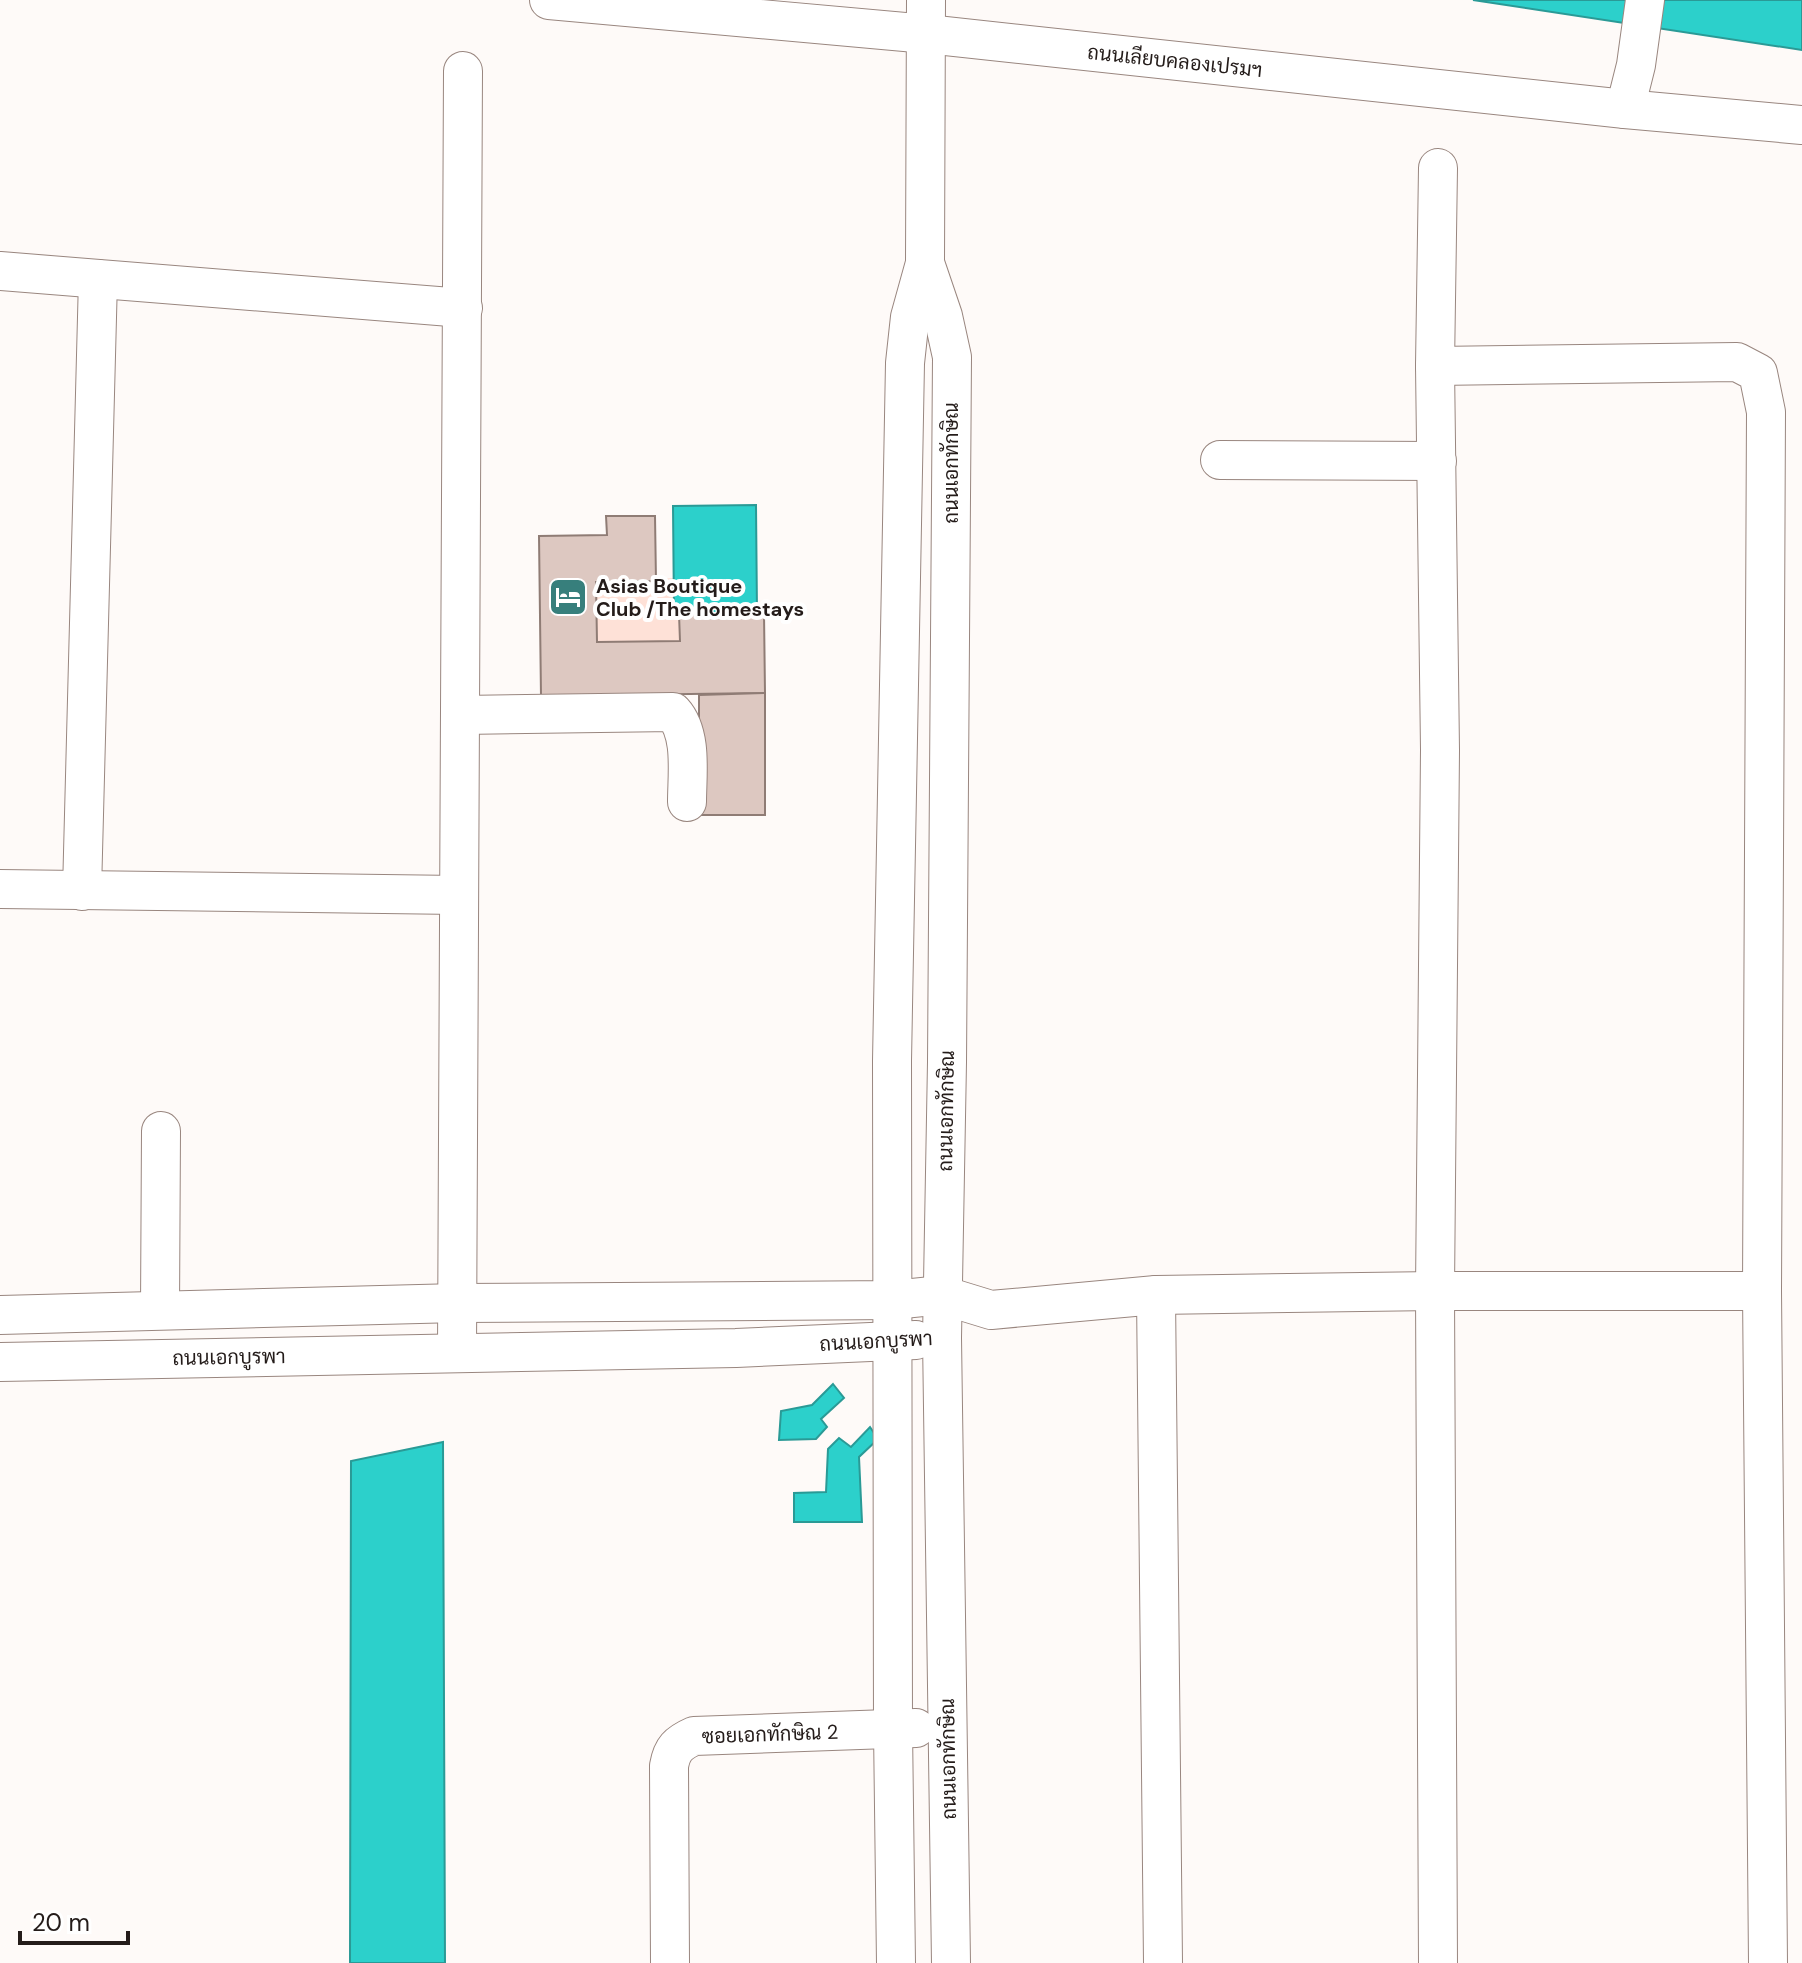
<svg xmlns="http://www.w3.org/2000/svg" width="1802" height="1963" viewBox="0 0 1802 1963" font-family="'DM Sans',Sarabun,sans-serif">
<rect width="100%" height="100%" fill="#fefaf8"/>
<polygon fill="#fee1d7" points="673,578 674,613 679,614 680,641 597,642 596,582"/>
<g fill="#2cd0cb" stroke="#2a9a96" stroke-width="2">
<polygon points="1473,0 1802,0 1802,50"/>
<polygon points="756,505 757,613 674,613 673,506"/>
<polygon points="833,1384 844,1398 821,1419 827,1427 816,1439 779,1440 781,1411 812,1405"/>
<polygon points="870,1427 878,1439 859,1457 862,1522 794,1522 794,1493 826,1492 828,1449 839,1438 851,1447"/>
<polygon points="443,1442 445,1963 350,1963 351,1461"/>
</g>
<g fill="#ddc8c1" stroke="#8f7c75" stroke-width="2">
<polygon points="606,516 655,516 656,581 596,582 597,642 680,641 679,614 764,613 765,693 541,696 539,536 607,535"/>
<polygon points="765,693 765,815 699,815 699,695"/>
</g>
<g fill="none" stroke-linecap="round" stroke-linejoin="round">
<g stroke="#99867f" stroke-width="40">
<g id="minor">
<polyline points="549,0 927,34 1625,109 1802,125"/>
<polyline points="1625,109 1636,65 1645,0"/>
<polyline points="1438,168 1435,366 1440,750 1435,1291 1438,1963"/>
<polyline points="925,263 943,316 952,357 947,1062 942,1338 951,1963"/>
<polyline points="0,271 463,308"/>
<polyline points="1435,366 1737,362 1758,373 1766,412 1762,1291 1768,1963"/>
<polyline points="1220,460 1437,461"/>
<path d="M462,715L673,712C693,734 687,774 687,802"/>
<polyline points="0,889 458,895"/>
<polyline points="82,891 98,279"/>
<polyline points="1156,1295 1163,1963"/>
<polyline points="160,1310 161,1131"/>
<polyline points="0,1315 458,1303 893,1300 942,1295 991,1310 1156,1295 1435,1291 1762,1291"/>
<polyline points="457,1352 463,71"/>
<polyline points="0,1362 736,1348 916,1340"/>
<path d="M670,1963L669,1766C672,1749 678,1743 694,1736L916,1728"/>
<polyline points="896,1963 893,1729 892,1061 905,363 910,317 925,263 926,0"/>
</g>
</g>
<use href="#minor" stroke="#fff" stroke-width="38"/>
</g>
<defs>
<g id="hotel-square" transform="scale(2)"><rect x="-9" y="-9" width="18" height="18" rx="4" fill="#377f7c" stroke="#fff"/><path d="M-6-4.5h1.5V1H6V5H4.5V3h-9V5H-6ZM-4 0a1.8 1.8 0 1 1 3.6 0ZM.5 0V-2.5h3Q6-2.5 6 0Z" fill="#fff"/></g>
</defs>
<g fill-rule="evenodd">
<use href="#hotel-square" x="568" y="597"/>
</g>
<g text-anchor="middle" stroke-width="8" stroke-linejoin="round" paint-order="stroke">
<g font-size="20" fill="#241c1a" stroke="#fff">
<text transform="translate(1175 61) rotate(6)" y="7">ถนนเลียบคลองเปรมฯ</text>
<text transform="translate(951 463) rotate(-90)" y="7">ถนนเอกทักษิณ</text>
<text transform="translate(946 1111) rotate(-89)" y="7">ถนนเอกทักษิณ</text>
<text transform="translate(876 1341) rotate(-3)" y="7">ถนนเอกบูรพา</text>
<text transform="translate(229 1357) rotate(-1)" y="7">ถนนเอกบูรพา</text>
<text transform="translate(770 1734) rotate(-2)" y="7">ซอยเอกทักษิณ 2</text>
<text transform="translate(948 1759) rotate(-91)" y="7">ถนนเอกทักษิณ</text>
</g>
<g font-size="20" font-weight="bold" fill="#241c1a" stroke="#fff" text-anchor="start">
<text x="596" y="593">Asias Boutique<tspan x="596" dy="23">Club /The homestays</tspan></text>
</g>
</g>
<path d="M20 1931v12h108v-12" fill="none" stroke="#241c1a" stroke-width="4"/>
<text x="32" y="1931" font-size="24" fill="#241c1a" stroke="#ffffff" stroke-width="6" paint-order="stroke">20 m</text>
</svg>
